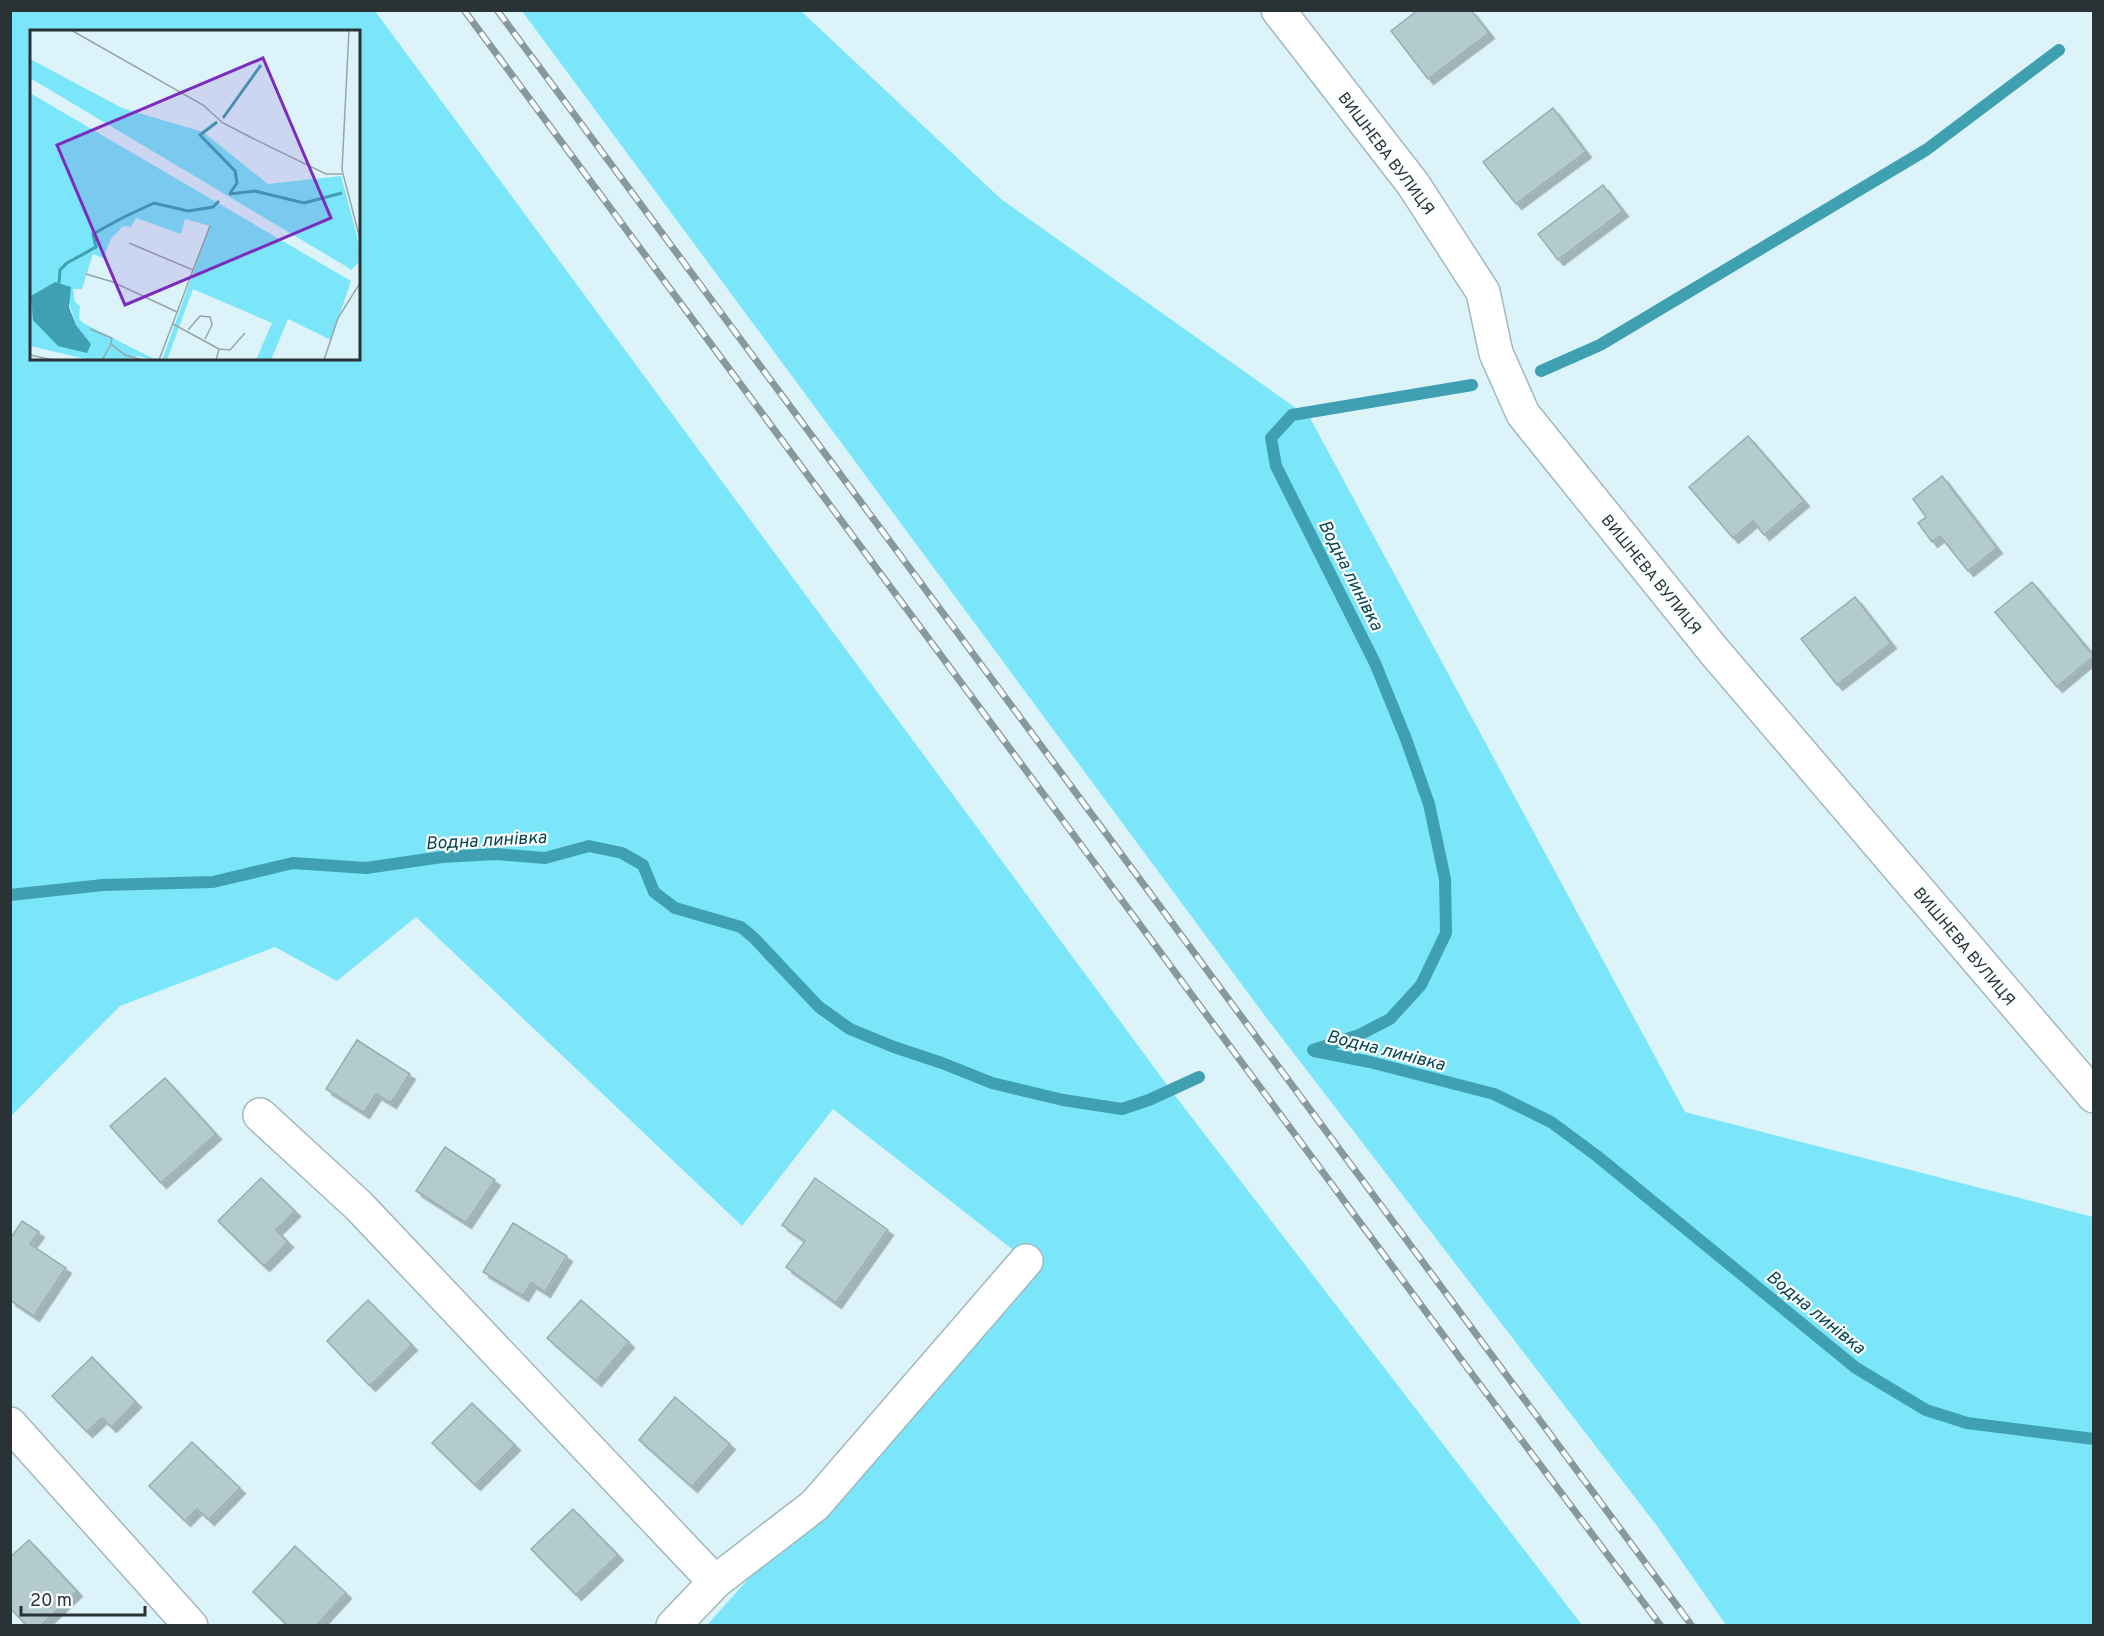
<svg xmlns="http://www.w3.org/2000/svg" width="2104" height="1636" viewBox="0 0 2104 1636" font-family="Overpass,sans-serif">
<defs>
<filter id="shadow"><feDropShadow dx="5.5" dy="5.5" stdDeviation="0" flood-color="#0004"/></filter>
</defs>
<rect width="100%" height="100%" fill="#dcf4f9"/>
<g fill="#7be6f9" fill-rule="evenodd">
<path d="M11,11H375L1173,1093L1582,1625H707L815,1505L1026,1260L833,1109L742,1226L416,917L337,981L275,947L120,1006L11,1116ZM32,32H358V358H32Z"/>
<polygon points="522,11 801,11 1001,199 1310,418 1685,1112 2093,1217 2093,1625 1726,1625 1657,1526 1268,1020"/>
</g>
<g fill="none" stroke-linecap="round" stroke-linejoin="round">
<g stroke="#3ea0b1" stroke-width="12">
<polyline points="1541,371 1600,345 1926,150 2059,50"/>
<polyline points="10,895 103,885 213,882 293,863 366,868 442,857 496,854 545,858 589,846 622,853 643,865 654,892 675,908 741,927 754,938 819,1007 850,1029 894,1047 942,1063 992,1083 1063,1100 1122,1109 1149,1100 1199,1077"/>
<polyline points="1313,1050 1359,1035 1390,1019 1421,985 1446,933 1445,879 1429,804 1406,739 1375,663 1276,466 1271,438 1292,415 1472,385"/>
<polyline points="1314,1051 1370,1062 1494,1094 1551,1122 1597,1156 1856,1368 1926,1410 1967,1423 2094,1439"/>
</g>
</g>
<g fill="#b3cace" stroke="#96adb1" stroke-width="1.5" filter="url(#shadow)">
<polygon points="1418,10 1471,10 1489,33 1428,79 1391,31"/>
<polygon points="1553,108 1586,152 1516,204 1483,162"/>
<polygon points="1603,185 1623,211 1558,260 1538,234"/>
<polygon points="1748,436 1804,501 1764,535 1753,521 1733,538 1689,487"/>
<polygon points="1942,476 1997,548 1968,571 1940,536 1932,542 1918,523 1926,517 1913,499"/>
<polygon points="2032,582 2094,656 2057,687 1995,612"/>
<polygon points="1855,597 1891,643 1837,685 1801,639"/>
<polygon points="357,1040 410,1074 391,1103 376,1094 364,1113 326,1089"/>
<polygon points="165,1078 216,1134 161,1183 110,1126"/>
<polygon points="445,1147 495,1180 466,1223 416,1191"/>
<polygon points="261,1178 295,1211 276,1230 288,1242 264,1266 218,1221"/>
<polygon points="815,1178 888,1230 836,1303 786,1267 805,1241 782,1225"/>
<polygon points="22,1221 39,1232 30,1244 66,1268 34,1316 10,1300 10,1239"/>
<polygon points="513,1223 567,1256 545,1292 531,1283 523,1296 483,1272"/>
<polygon points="368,1300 412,1345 370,1386 327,1341"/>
<polygon points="581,1300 629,1342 596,1381 547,1338"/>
<polygon points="92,1357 136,1402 111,1427 102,1418 87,1432 52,1396"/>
<polygon points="675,1397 730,1444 692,1487 639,1440"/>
<polygon points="472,1403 515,1445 475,1485 432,1443"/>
<polygon points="192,1442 240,1488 209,1520 197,1509 185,1521 149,1486"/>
<polygon points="573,1509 618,1555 576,1595 531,1549"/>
<polygon points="29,1540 77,1591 40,1626 27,1626 10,1608 10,1557"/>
<polygon points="295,1546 346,1593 316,1626 288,1626 253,1592"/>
</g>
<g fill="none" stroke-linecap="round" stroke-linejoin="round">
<g stroke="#a2b8bd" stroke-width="36">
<g id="minor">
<polyline points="1278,10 1413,184 1483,292 1496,353 1523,414 1714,651 2094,1096"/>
<polyline points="260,1115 359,1206 715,1582 815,1505 1026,1261"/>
<polyline points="10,1424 191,1626"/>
<polyline points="673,1626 715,1582"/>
</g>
</g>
<use href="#minor" stroke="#fff" stroke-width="33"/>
<g stroke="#88999d" stroke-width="7">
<g id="rail">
<polyline points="464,10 1469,1370 1661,1626"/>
<polyline points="497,10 1692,1626"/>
</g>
</g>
<use href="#rail" stroke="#f8fdfe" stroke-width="4.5" stroke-dasharray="14" stroke-linecap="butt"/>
</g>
<g text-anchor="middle" stroke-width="4.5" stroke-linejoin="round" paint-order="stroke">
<g font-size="16" fill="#293234" stroke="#f8fdfe">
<text transform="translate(1387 153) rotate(53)" y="6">ВИШНЕВА ВУЛИЦЯ</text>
<text transform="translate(1652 574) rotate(51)" y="6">ВИШНЕВА ВУЛИЦЯ</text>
<text transform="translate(1965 946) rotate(50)" y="6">ВИШНЕВА ВУЛИЦЯ</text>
</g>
<g font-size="18" font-style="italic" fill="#0a464f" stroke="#f8fdfe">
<text transform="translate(1351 575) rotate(63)" y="6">Водна линівка</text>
<text transform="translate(486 840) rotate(-3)" y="6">Водна линівка</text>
<text transform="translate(1386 1050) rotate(14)" y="6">Водна линівка</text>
<text transform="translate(1816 1312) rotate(39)" y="6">Водна линівка</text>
</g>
</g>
<g transform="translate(30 30)">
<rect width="330" height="330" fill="#dcf4f9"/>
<path d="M0,29L92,78L173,102L238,154L311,146L330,217V231L321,240L317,237L0,48ZM0,63L321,251L301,310L258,289L241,330H226L242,293L163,259L137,330H132L180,196L155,189L151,204L106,188L101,197L93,196L81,209L73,228L63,224L52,259H43L45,272L50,276L49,289L53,293L126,330L106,326L104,330H60L0,316ZM38,269L46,295L61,314L28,316L4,290Z" fill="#7be6f9" fill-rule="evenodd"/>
<path d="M25,252L41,257L39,277L46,295L61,314L57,323L28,316L3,290L1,266Z" fill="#3ea0b1"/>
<path fill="none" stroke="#3ea0b1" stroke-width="3" d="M193,88L231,35M187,92L170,105L205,141L207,153L200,163M199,164L225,161L274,173L312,163M29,253L30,240L37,233L66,217L63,204L92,188L124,173L158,181L183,177L189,171"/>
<path fill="none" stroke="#94a6aa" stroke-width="1.5" d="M41,0L173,75L193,93L222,108L296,144H312M319,0L312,140L330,209M99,213L163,240L180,196M56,244L83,252L147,282M143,294L189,319L186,330M60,299L82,308L81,314L95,325L113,330M158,300L170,286L180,287L182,295L175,309M189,319L200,320L215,303M0,325L23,330M72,330L81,314M129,330L163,240M294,330L308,288L330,253"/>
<path fill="#7b2cbf" fill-opacity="0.15" stroke="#7b2cbf" stroke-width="3" d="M233,28L301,188L95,275L27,115Z"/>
<rect width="330" height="330" fill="none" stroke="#293234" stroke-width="3"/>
</g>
<rect width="2104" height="1636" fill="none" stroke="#293234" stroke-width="24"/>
<path d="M21 1606v9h124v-9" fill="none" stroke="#293234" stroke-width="3"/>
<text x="30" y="1606" font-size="18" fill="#293234" stroke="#f8fdfe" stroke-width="4.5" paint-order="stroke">20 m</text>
</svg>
